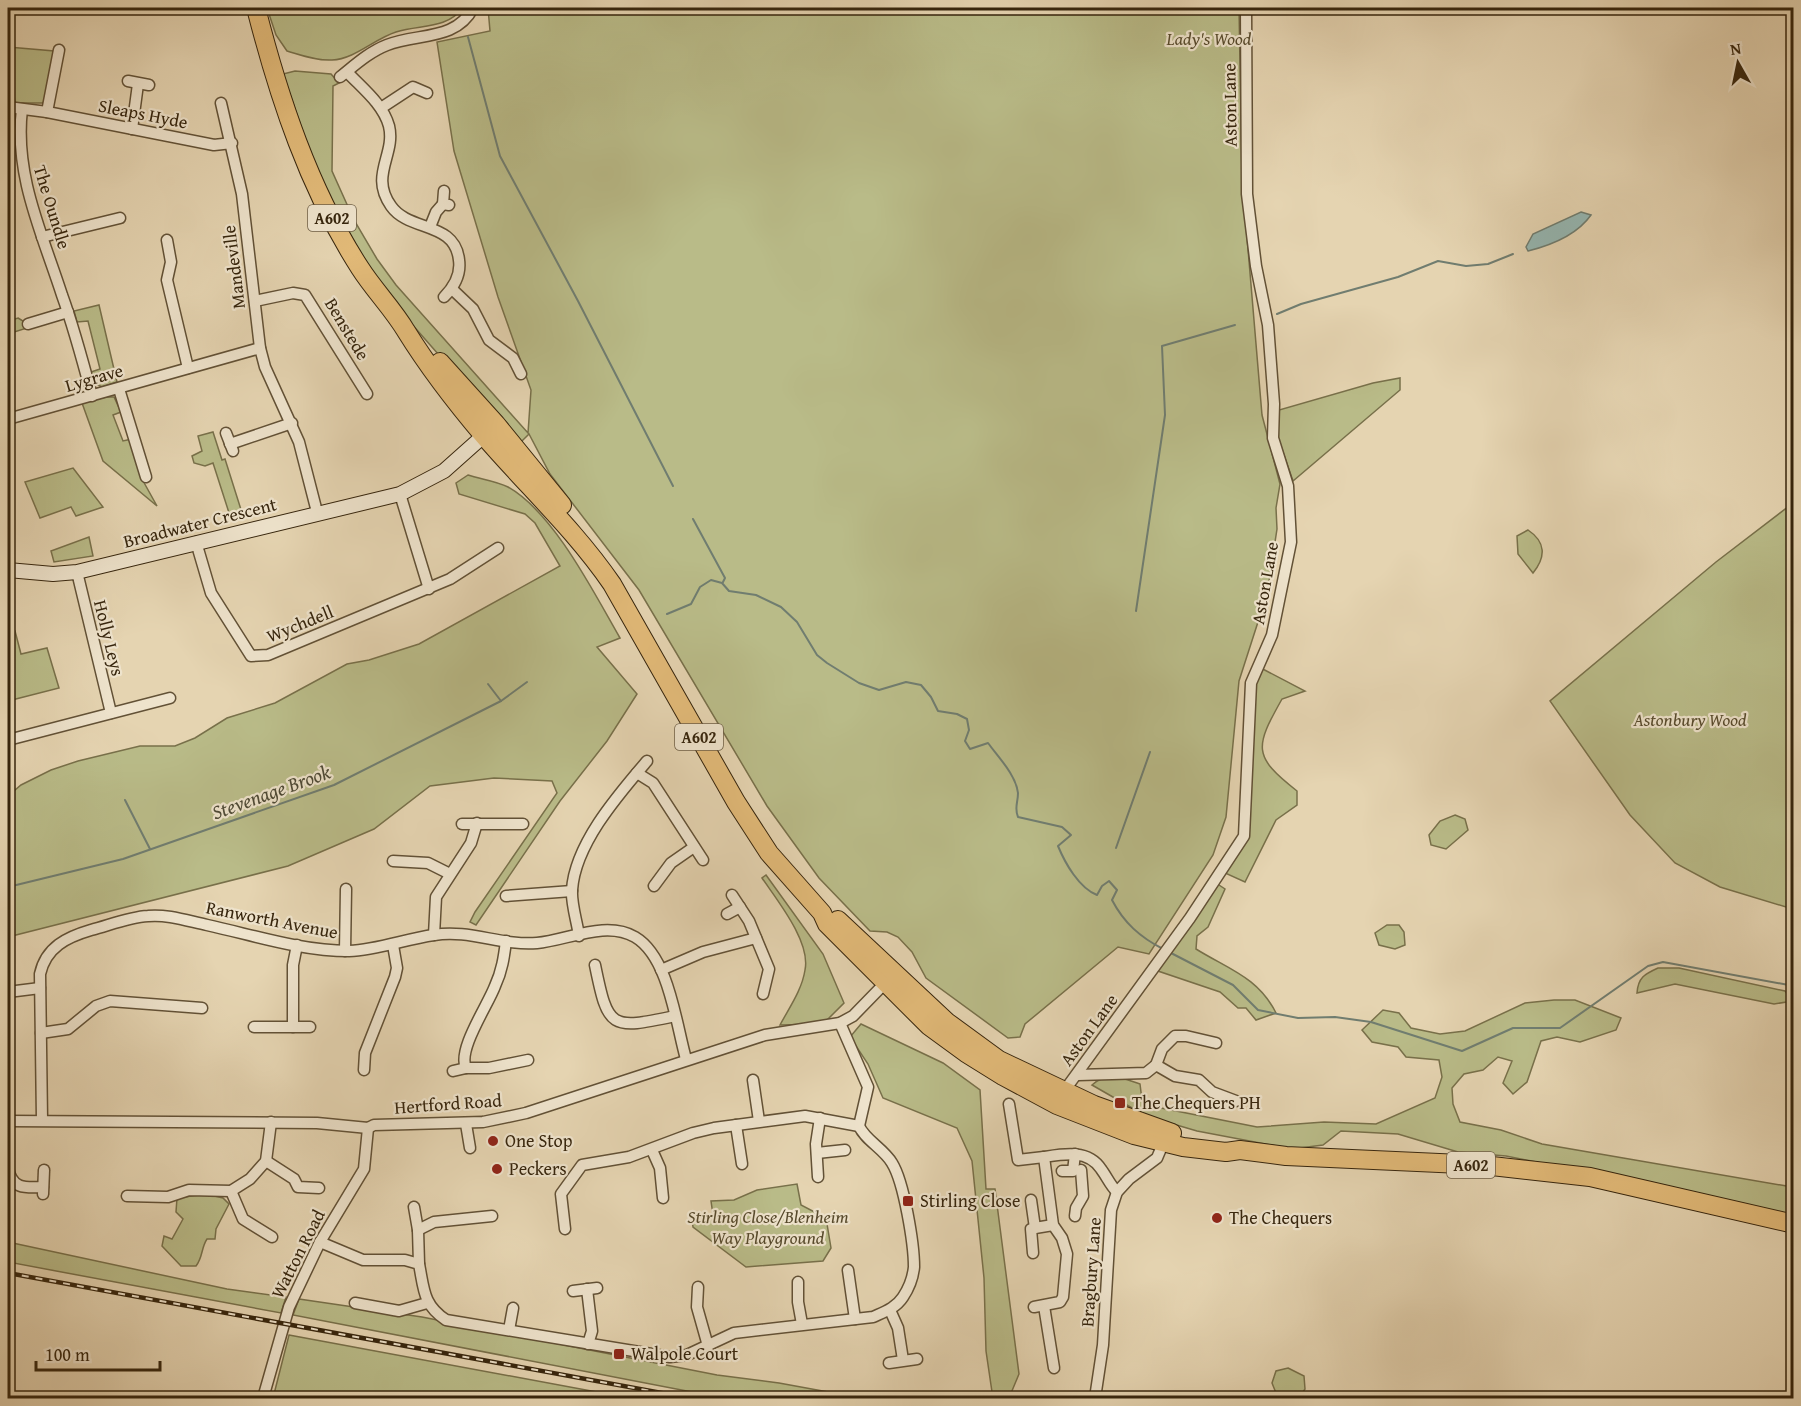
<svg xmlns="http://www.w3.org/2000/svg" width="1801" height="1406" viewBox="0 0 1801 1406" font-family="'Gentium Book Plus',serif">
<rect width="100%" height="100%" fill="#e5d4b1"/>
<filter id="stains"><feTurbulence type="fractalNoise" baseFrequency=".00333" numOctaves="4"/><feColorMatrix values="0 0 0 0 .2 0 0 0 0 .09 0 0 0 0 .02 0 0 0 .5 -.17"/></filter>
<radialGradient id="worn" r=".72"><stop offset=".6" stop-color="#630" stop-opacity="0"/><stop offset="1" stop-color="#630" stop-opacity=".3"/></radialGradient>
<g fill="#b9bb88" stroke="#78704a" stroke-width="1.5">
<path d="M267,8H463C445,30 421,24 396,32C374,39 355,59 332,60C317,61 301,55 287,51L276,35Z"/>
<polygon points="488,8 1239,8 1242,178 1262,415 1280,484 1276,508 1277,529 1267,594 1239,681 1226,817 1213,855 1149,954 1118,947 1025,1024 1020,1037 1008,1038 926,978 912,952 898,937 887,932 870,931 819,878 767,806 639,590 550,474 529,434 518,445 381,289 322,187 283,74 295,71 331,74 339,83 333,86 332,171 354,220 377,259 396,285 528,433 531,390 498,297 454,151 437,42 490,31"/>
<polygon points="8,47 54,51 45,101 42,103 15,103"/>
<polygon points="99,305 117,382 102,387 94,383 91,372 100,369 88,321 77,322 74,311"/>
<polygon points="18,318 28,324 27,328 8,334 8,321"/>
<polygon points="1400,378 1400,390 1293,481 1277,435 1279,410 1373,383"/>
<polygon points="106,397 114,397 121,412 113,415 123,441 132,439 142,479 157,506 103,461 82,403"/>
<polygon points="213,432 222,460 225,459 243,516 231,519 213,463 205,466 194,463 192,456 202,451 198,436"/>
<polygon points="73,468 103,507 76,516 71,507 40,518 25,482"/>
<path d="M468,475C480,479 496,481 508,487C554,513 594,593 620,638L597,647L637,694L607,741L560,801L476,925L470,922L475,912L557,793L552,781L494,778L430,786L374,829L288,866L8,937V796L21,785L51,770L78,761L140,746H175L195,738L227,718L275,703L347,664L369,660L419,644L560,566L535,523L525,514L459,494L456,483Z"/>
<polygon points="1793,503 1794,904 1786,907 1720,887 1675,863 1630,815 1550,701 1716,562"/>
<path d="M1528,530C1546,542 1546,557 1533,573L1518,554L1517,536Z"/>
<polygon points="89,537 93,556 54,562 51,551"/>
<polygon points="15,631 21,654 47,648 59,688 8,701 8,633"/>
<path d="M1259,667L1305,691L1282,699C1255,747 1252,756 1297,791V805L1276,820L1245,882L1225,873L1246,837L1253,682Z"/>
<polygon points="1455,815 1465,819 1468,830 1446,849 1431,845 1429,835 1440,821"/>
<path d="M766,875L823,954L844,1003L823,1024L780,1025C789,1008 802,990 805,970C811,942 777,900 762,878Z"/>
<path d="M1216,883L1225,889L1208,927L1197,936L1196,949C1228,969 1258,977 1276,1013L1256,1020L1246,1008H1238L1220,992L1155,970Z"/>
<polygon points="1387,925 1399,925 1404,932 1405,945 1395,949 1379,945 1375,933"/>
<path d="M1658,968H1679L1785,991L1793,1001L1774,1004L1675,984L1637,993C1638,977 1645,974 1658,968Z"/>
<path d="M1554,1000H1575L1621,1018L1616,1030L1580,1042L1557,1037L1541,1041L1527,1082L1513,1094L1503,1083L1512,1061L1498,1057L1483,1070L1464,1074L1452,1088L1453,1104L1460,1122L1501,1130L1542,1144L1792,1187L1793,1217L1742,1203L1506,1156L1458,1152L1398,1134L1341,1131L1323,1145L1292,1149L1197,1131L1146,1116L1092,1085C1108,1071 1121,1078 1140,1084L1142,1100L1146,1105L1257,1127L1324,1122L1376,1124L1435,1098L1442,1077L1439,1060L1406,1057L1398,1047L1372,1042L1362,1030L1383,1010L1399,1013L1411,1028L1440,1034L1465,1031L1525,1003Z"/>
<polygon points="861,1024 943,1063 980,1090 986,1189 995,1189 1019,1374 1009,1398 981,1398 982,1394 992,1392 986,1351 984,1278 972,1161 957,1128 883,1098 868,1064 850,1037"/>
<polygon points="797,1184 801,1205 826,1218 831,1248 823,1261 746,1267 693,1227 692,1219 713,1215 711,1201 734,1200 757,1190"/>
<path d="M206,1194L223,1198L229,1204L216,1229L215,1239H207C201,1248 203,1257 196,1266H181L162,1246L164,1236L172,1239L183,1219L176,1212L177,1198Z"/>
<polygon points="8,1242 227,1289 286,1297 281,1313 8,1262"/>
<polygon points="299,1299 422,1317 717,1375 779,1383 861,1398 723,1398 293,1315"/>
<polygon points="289,1335 629,1398 273,1398"/>
<polygon points="1288,1368 1304,1376 1305,1389 1299,1398 1278,1398 1272,1383 1276,1371"/>
</g>
<path fill="#96b7b2" stroke="#707d70" stroke-width="1.5" d="M1581,212L1591,215C1577,235 1552,245 1528,251L1526,247L1533,234Z"/>
<g fill="none" stroke-linecap="round" stroke-linejoin="round">
<g stroke="#707d70" stroke-width="2">
<polyline points="450,8 451,12"/>
<polyline points="468,37 500,156 578,301 673,486"/>
<polyline points="1277,314 1301,304 1398,277 1438,261 1466,266 1488,264 1513,254"/>
<polyline points="693,519 725,578 723,582"/>
<polyline points="1136,611 1165,415 1162,346 1235,325"/>
<path d="M667,614L691,604L700,587L711,580L722,583L729,591L756,595L781,607L797,622L817,655L827,663L859,683L879,690L906,682L921,685L931,697L938,711L957,714L967,719L969,730L965,741L970,749L988,743C999,758 1016,775 1018,793C1018,803 1014,808 1018,817L1062,827L1071,835L1058,846C1065,863 1079,888 1097,895L1102,886L1109,881L1117,890L1112,900C1124,923 1140,937 1163,949"/>
<polyline points="488,684 501,701"/>
<polyline points="125,800 150,849"/>
<polyline points="1116,848 1150,752"/>
<polyline points="8,887 123,859 334,785 501,701 527,682"/>
<polyline points="1171,953 1233,985 1258,1010 1298,1018 1335,1017 1371,1022 1462,1051 1513,1028 1560,1028 1648,966 1663,962 1794,986"/>
</g>
<g stroke="#625136" stroke-width="13">
<g id="street">
<path d="M347,72C362,88 383,104 389,126C396,155 369,175 391,206C409,232 455,221 459,260C461,274 454,287 444,297"/>
<path d="M340,77C355,65 369,52 387,45C417,33 456,41 473,8"/>
<polyline points="128,81 149,85"/>
<polyline points="221,103 242,194 260,348 265,367 299,442 317,512"/>
<polyline points="8,107 47,112 214,145 232,143"/>
<polyline points="381,108 413,87 427,93"/>
<path d="M22,109C14,175 42,233 62,295C74,328 83,362 92,396"/>
<polyline points="47,112 59,50"/>
<polyline points="132,129 138,84"/>
<polyline points="444,191 443,204 449,205"/>
<polyline points="430,227 436,212 443,204"/>
<polyline points="42,237 120,218"/>
<polyline points="167,240 171,262 167,280 188,368"/>
<polyline points="452,289 473,309 489,340 513,358 521,374"/>
<polyline points="255,301 293,293 305,295 367,394"/>
<polyline points="28,324 68,312"/>
<polyline points="119,389 146,477"/>
<polyline points="8,419 260,348"/>
<polyline points="226,433 233,451"/>
<polyline points="230,444 292,423"/>
<polyline points="400,494 429,589"/>
<polyline points="196,542 211,593 251,656 268,655 450,579 498,548"/>
<polyline points="77,572 111,713"/>
<polyline points="8,740 170,698"/>
<polyline points="637,773 653,783 703,860"/>
<polyline points="462,824 523,824"/>
<polyline points="393,861 428,863 450,874"/>
<polyline points="654,886 671,863 694,847"/>
<polyline points="732,895 749,921 769,969 763,994"/>
<polyline points="506,896 572,891"/>
<polyline points="727,914 740,907"/>
<polyline points="434,935 436,897 471,843 477,823"/>
<path d="M579,936C577,921 571,904 572,890C575,844 618,795 647,761"/>
<path d="M506,941C504,957 502,971 495,986C488,1005 457,1050 466,1068H489L528,1060"/>
<polyline points="345,951 346,889"/>
<path d="M595,965C608,1029 610,1030 675,1016"/>
<polyline points="661,970 703,952 756,938"/>
<polyline points="8,992 40,988"/>
<polyline points="254,1027 310,1027"/>
<polyline points="293,1027 293,965 297,945"/>
<polyline points="41,1033 68,1029 96,1006 110,1001 202,1008"/>
<polyline points="1156,1065 1162,1049 1175,1036 1186,1036 1216,1043"/>
<polyline points="364,1070 365,1053 395,977 397,968 393,945"/>
<polyline points="453,1071 466,1068"/>
<polyline points="1078,1075 1146,1073 1156,1065 1175,1076 1199,1080 1212,1092 1236,1101"/>
<polyline points="753,1080 759,1121"/>
<polyline points="1062,1094 1190,918 1244,836 1251,683 1272,635 1291,542 1288,486 1273,438 1274,404 1268,325 1256,266 1247,194 1246,8"/>
<polyline points="1009,1104 1018,1160 1044,1157"/>
<path d="M42,1120L40,974C46,947 67,937 91,930C110,925 129,917 148,916C167,914 188,921 207,925C253,935 301,951 349,951C378,950 405,939 434,935C469,929 502,946 537,943C568,940 606,920 635,937C669,957 676,1024 686,1059"/>
<polyline points="8,1121 317,1123 368,1128 374,1125 483,1122 526,1113 765,1035 840,1023 853,1016 889,979"/>
<polyline points="466,1124 470,1148"/>
<polyline points="736,1125 742,1164"/>
<polyline points="652,1150 660,1168 663,1198"/>
<polyline points="817,1153 845,1150"/>
<polyline points="266,1161 294,1179 298,1187 319,1188"/>
<path d="M8,1168C12,1189 24,1188 43,1187"/>
<polyline points="1062,1171 1073,1171 1075,1154"/>
<polyline points="818,1177 816,1144 820,1118"/>
<polyline points="231,1191 243,1219 272,1237"/>
<polyline points="43,1194 44,1170"/>
<polyline points="127,1196 168,1197 189,1190 231,1191 250,1179 266,1161 271,1122"/>
<polyline points="1031,1200 1035,1228 1053,1225"/>
<polyline points="414,1207 418,1230 419,1264"/>
<polyline points="1075,1216 1076,1208 1083,1196 1081,1170"/>
<polyline points="565,1229 561,1194 582,1165 629,1157 693,1133 714,1128 805,1116 859,1126"/>
<polyline points="418,1230 434,1222 492,1216"/>
<path d="M320,1242L363,1260H405L419,1264C424,1289 423,1305 446,1320L670,1357L687,1355L734,1333L873,1317C884,1312 896,1308 903,1297C909,1288 913,1277 914,1267C914,1244 904,1182 892,1163C884,1149 865,1140 859,1126L868,1087L840,1023"/>
<polyline points="1033,1253 1031,1229 1035,1228"/>
<polyline points="848,1270 855,1319"/>
<polyline points="798,1282 798,1302 802,1324"/>
<polyline points="698,1287 697,1307 708,1346"/>
<polyline points="587,1289 592,1331 588,1344"/>
<polyline points="573,1291 597,1288"/>
<polyline points="355,1303 399,1311 427,1303"/>
<polyline points="1044,1306 1054,1368"/>
<path d="M1034,1307L1060,1302L1063,1297L1067,1254L1062,1238L1053,1225L1044,1157C1063,1154 1088,1149 1101,1169C1107,1177 1110,1185 1117,1192"/>
<polyline points="890,1310 898,1328 903,1360"/>
<polyline points="509,1330 513,1308"/>
<polyline points="889,1363 917,1359"/>
<polyline points="263,1398 289,1307 320,1242 364,1169 368,1128"/>
<polyline points="1095,1398 1103,1345 1111,1210 1117,1192 1129,1179 1157,1158 1165,1139"/>
</g>
</g>
<g stroke="#36250d" stroke-width="16">
<polyline id="secondary" points="8,570 53,574 77,572 400,494 444,471 490,430"/>
</g>
<g stroke="#36250d" stroke-width="20">
<g id="highway">
<path d="M256,8C279,98 309,189 360,268C374,290 393,309 406,331C429,368 456,403 484,436C527,486 575,530 612,584L736,802L769,853L822,913L827,924L929,1026L966,1053L1003,1076L1057,1105L1134,1135L1183,1147L1226,1152L1240,1150L1286,1156L1483,1165L1590,1177L1794,1224"/>
<polyline points="440,362 496,424 562,505"/>
<polyline points="838,920 947,1022 999,1060 1094,1105 1172,1133"/>
</g>
</g>
<use href="#street" stroke="#eee3cc" stroke-width="10"/>
<use href="#secondary" stroke="#eee3cc" stroke-width="14"/>
<use href="#highway" stroke="#e2ba78" stroke-width="18"/>
<g stroke="#36250d" stroke-width="4.5">
<polyline id="rail" points="8,1273 689,1398"/>
</g>
<use href="#rail" stroke="#eee3cc" stroke-width="2" stroke-dasharray="7" stroke-linecap="butt"/>
</g>
<g fill="#8f2418" stroke="#eee3cc" stroke-width="2">
<rect x="1114" y="1097" width="12" height="12" rx="3"/>
<circle cx="493" cy="1141" r="6"/>
<circle cx="497" cy="1169" r="6"/>
<rect x="902" y="1195" width="12" height="12" rx="3"/>
<circle cx="1217" cy="1218" r="6"/>
<rect x="613" y="1348" width="12" height="12" rx="3"/>
</g>
<g text-anchor="middle" stroke-width="4.5" stroke-linejoin="round" paint-order="stroke">
<g fill="#eee3cc" stroke="#6d5e46" stroke-width="1.5">
<rect x="308" y="205" width="48" height="26" rx="4.5"/>
<rect x="675" y="724" width="48" height="26" rx="4.5"/>
<rect x="1447" y="1152" width="48" height="26" rx="4.5"/>
</g>
<g font-size="16" font-weight="bold" fill="#36250d">
<text x="332" y="224">A602</text>
<text x="699" y="743">A602</text>
<text x="1471" y="1171">A602</text>
</g>
<g font-size="18" font-style="italic" fill="#574a2c" stroke="#eee3cc">
<text x="1209" y="45">Lady's Wood</text>
<text x="1690" y="726">Astonbury Wood</text>
<text x="768" y="1223">Stirling Close/Blenheim<tspan x="768" dy="21">Way Playground</tspan></text>
</g>
<g font-size="18" fill="#36250d" stroke="#eee3cc">
<text transform="translate(1230 105) rotate(-91)" y="6">Aston Lane</text>
<text transform="translate(143 114) rotate(11)" y="6">Sleaps Hyde</text>
<text transform="translate(52 207) rotate(73)" y="6">The Oundle</text>
<text transform="translate(234 267) rotate(-97)" y="6">Mandeville</text>
<text transform="translate(347 329) rotate(59)" y="6">Benstede</text>
<text transform="translate(94 378) rotate(-16)" y="6">Lygrave</text>
<text transform="translate(200 523) rotate(-14)" y="6">Broadwater Crescent</text>
<text transform="translate(1265 583) rotate(-80)" y="6">Aston Lane</text>
<text transform="translate(300 624) rotate(-22)" y="6">Wychdell</text>
<text transform="translate(109 638) rotate(76)" y="6">Holly Leys</text>
<text transform="translate(272 920) rotate(11)" y="6">Ranworth Avenue</text>
<text transform="translate(1089 1030) rotate(-54)" y="6">Aston Lane</text>
<text transform="translate(448 1104) rotate(-4)" y="6">Hertford Road</text>
<text transform="translate(298 1254) rotate(-63)" y="6">Watton Road</text>
<text transform="translate(1091 1272) rotate(-86)" y="6">Bragbury Lane</text>
</g>
<g font-size="18" fill="#36250d" stroke="#eee3cc" text-anchor="start">
<text x="1132" y="1109">The Chequers PH</text>
<text x="505" y="1147">One Stop</text>
<text x="509" y="1175">Peckers</text>
<text x="920" y="1207">Stirling Close</text>
<text x="1229" y="1224">The Chequers</text>
<text x="631" y="1360">Walpole Court</text>
</g>
<g font-size="20" font-style="italic" fill="#4e4a36" stroke="#eee3cc">
<text transform="translate(271 792) rotate(-20)" y="7">Stevenage Brook</text>
</g>
</g>
<rect width="1801" height="1406" fill="none" stroke="#e5d4b1" stroke-width="30"/>
<rect x="9" y="9" width="1783" height="1388" fill="none" stroke="#36250d" stroke-width="3"/>
<rect x="15" y="15" width="1771" height="1376" fill="none" stroke="#36250d" stroke-width="1.5"/>
<g transform="translate(1738 63) rotate(351)" stroke="#eee3cc" stroke-width="4.5" paint-order="stroke">
<path d="M0-4.5L10 22L0 15L-10 22Z" fill="#36250d"/>
<text y="-9" font-size="16" font-weight="bold" text-anchor="middle" fill="#36250d">N</text>
</g>
<path d="M36 1361v9h124v-9" fill="none" stroke="#36250d" stroke-width="3"/>
<text x="45" y="1361" font-size="18" fill="#36250d" stroke="#eee3cc" stroke-width="4.5" paint-order="stroke">100 m</text>
<rect width="100%" height="100%" filter="url(#stains)"/>
<rect width="100%" height="100%" fill="url(#worn)"/>
</svg>
